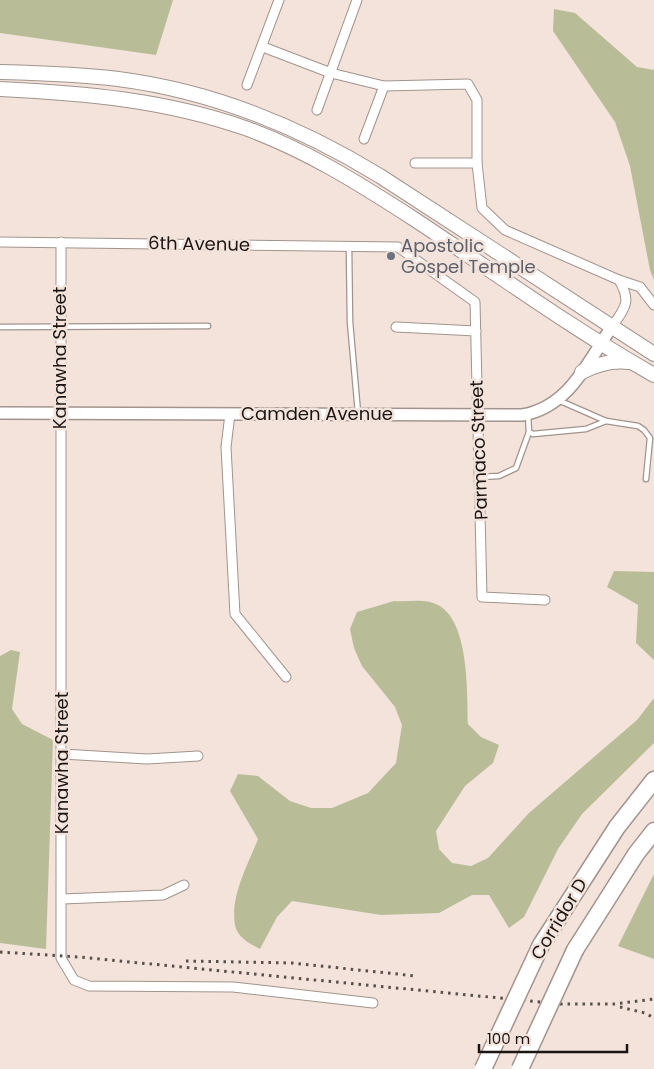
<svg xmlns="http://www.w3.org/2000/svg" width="654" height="1069" viewBox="0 0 654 1069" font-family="Poppins,sans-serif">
<rect width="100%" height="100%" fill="#f3e3db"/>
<g fill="#b9bd97">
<polygon points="0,0 173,0 156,55 0,33"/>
<polygon points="554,9 575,13 637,67 654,70 654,280 650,270 630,166 615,122 553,31"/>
<polygon points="614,571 654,572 654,660 636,643 638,605 607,587"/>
<path d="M394,601C406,602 422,599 433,603C470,614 467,693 468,724L481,737L499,745L493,763L465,786L436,831L439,849L452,863L471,866L488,858L529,813L637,720L654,698V743L582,814L558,849L524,917L509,928L489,895H472L439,913L381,915L292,901L277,917L260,949C250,944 237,937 235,925C230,896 248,865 258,839L230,791L238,774L258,776L290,801L311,808H332L368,793L396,763L402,725L395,707L362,666L354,648L350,629L357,612Z"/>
<polygon points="11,650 20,652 12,709 22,724 53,740 46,949 0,943 0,656"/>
<polygon points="654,874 654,959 618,946"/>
</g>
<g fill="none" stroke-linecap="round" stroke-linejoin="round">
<g stroke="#a2948d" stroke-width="7">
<g id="service">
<polyline points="349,247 350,322 358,413"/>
<polyline points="0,327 208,326"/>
<polyline points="558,400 606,421 638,426 644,430 650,438 646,479"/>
<polyline points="528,415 529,432 533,434 586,429 606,421"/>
<polyline points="479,477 499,476 516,468 529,432"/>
</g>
</g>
<g stroke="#a2948d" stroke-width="11">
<g id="minor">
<path d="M263,47L331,73L384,86L468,84L477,100V163L482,208L505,230L619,280C632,302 625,308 611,328"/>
<polyline points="247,85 279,0"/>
<polyline points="317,110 357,0"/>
<polyline points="364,139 384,86"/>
<polyline points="415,163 477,163"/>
<polyline points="0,242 398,247 475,302 482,597 545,600"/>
<polyline points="61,242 61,958 74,980 89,986 233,987 373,1003"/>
<polyline points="619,280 640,287 654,305"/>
<polyline points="396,327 476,331"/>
<polyline points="230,414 226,447 235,614 286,677"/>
<polyline points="62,754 147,759 198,756"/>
<polyline points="62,899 163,895 184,885"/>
</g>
</g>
<g stroke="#a2948d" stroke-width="14">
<path id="tertiary" d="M0,413L522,415C569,407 587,363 611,328"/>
</g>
<g stroke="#a2948d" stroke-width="16">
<g id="primary">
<path d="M0,72C39,73 79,74 118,79C212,91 300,127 380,176L654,354"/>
<path d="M0,89C84,93 165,100 245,128C306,150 360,184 414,219C493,271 571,328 654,375"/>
<path d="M582,372C597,364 612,360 629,362"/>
</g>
</g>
<g stroke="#a2948d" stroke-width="19">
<g id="motorway">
<polyline points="541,945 617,827 654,780"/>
<polyline points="575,950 636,854 654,831"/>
</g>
</g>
<use href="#service" stroke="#fff" stroke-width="4.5"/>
<use href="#minor" stroke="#fff" stroke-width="9"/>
<use href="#tertiary" stroke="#fff" stroke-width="11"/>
<use href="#primary" stroke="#fff" stroke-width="14"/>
<use href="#motorway" stroke="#fff" stroke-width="16"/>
<g stroke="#574f4b" stroke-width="3" stroke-dasharray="2.5 5" stroke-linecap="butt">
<polyline points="0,952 79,957 561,1004 614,1004 654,999"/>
<polyline points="186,961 292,963 416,976"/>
<polyline points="620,1007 645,1013 654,1018"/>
</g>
<g stroke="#a2948d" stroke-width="19" stroke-linecap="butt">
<g id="motorway-bridge">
<polyline points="483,1069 541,945"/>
<polyline points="520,1069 575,950"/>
</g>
</g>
<use href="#motorway-bridge" stroke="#fff" stroke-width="16"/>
</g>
<circle fill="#6b7280" stroke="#f3e3db" stroke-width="2" cx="391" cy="256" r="5"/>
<g text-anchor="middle" stroke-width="5" stroke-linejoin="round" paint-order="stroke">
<g font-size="18" fill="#1b1613" stroke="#f3e3db">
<text transform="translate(199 244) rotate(1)" y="6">6th Avenue</text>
<text transform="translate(60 358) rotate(-90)" y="6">Kanawha Street</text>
<text x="317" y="420">Camden Avenue</text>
<text transform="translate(479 450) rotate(-92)" y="6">Parmaco Street</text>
<text transform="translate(62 763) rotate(-90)" y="6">Kanawha Street</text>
<text transform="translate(559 919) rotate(-59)" y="6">Corridor D</text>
</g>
<g font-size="18" fill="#5b616d" stroke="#f3e3db" text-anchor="start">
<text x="401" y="252">Apostolic<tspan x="401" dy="21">Gospel Temple</tspan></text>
</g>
</g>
<path d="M479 1044v8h148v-8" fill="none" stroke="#1b1613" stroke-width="2.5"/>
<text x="487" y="1044" font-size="15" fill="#1b1613" stroke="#f3e3db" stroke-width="4" paint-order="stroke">100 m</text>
</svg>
